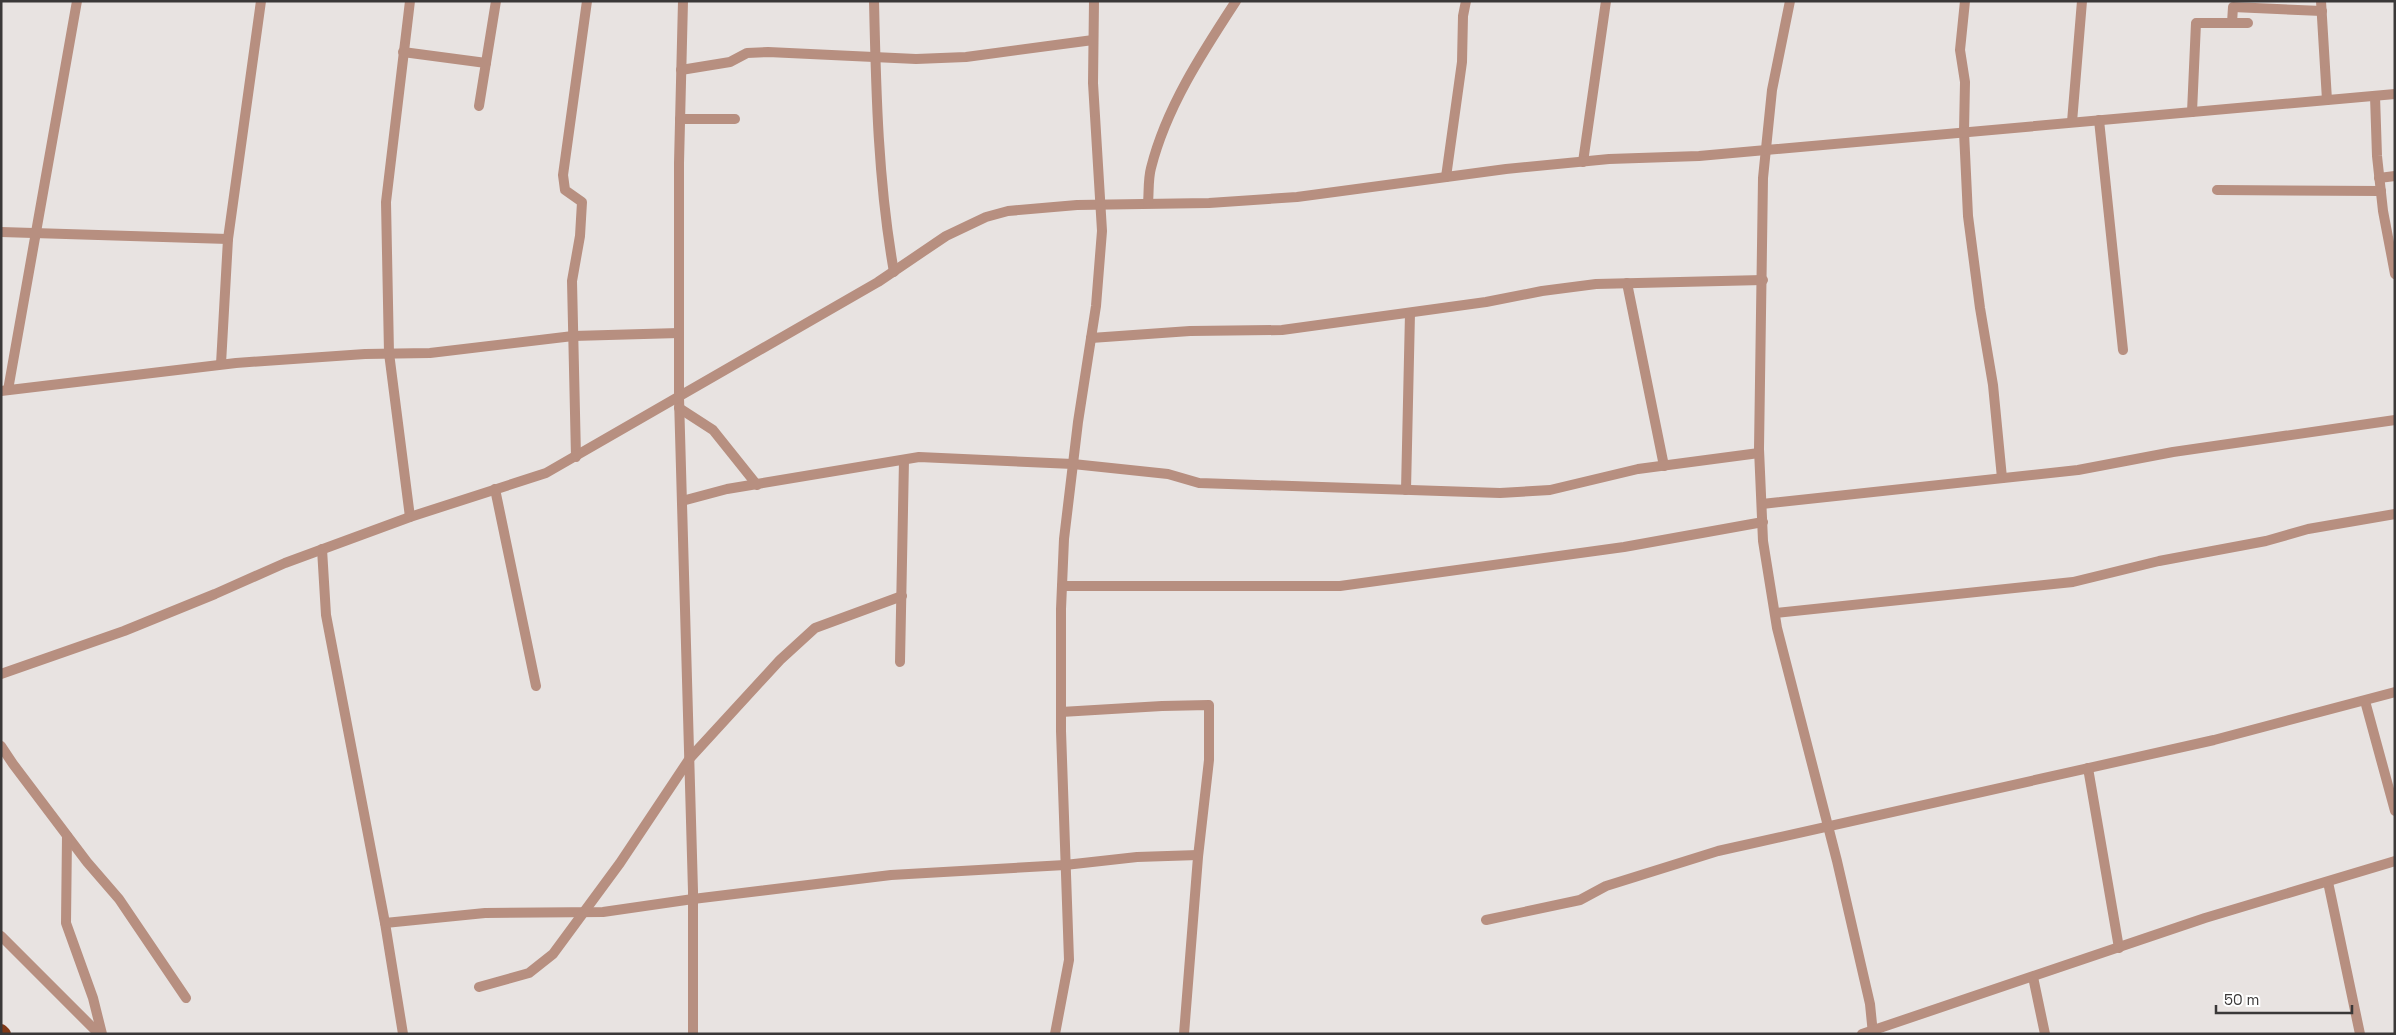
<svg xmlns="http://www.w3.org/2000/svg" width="2396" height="1035" viewBox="0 0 2396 1035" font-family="'Space Grotesk',sans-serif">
<rect width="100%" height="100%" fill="#e8e3e1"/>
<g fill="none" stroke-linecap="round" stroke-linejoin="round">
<g stroke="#b78f80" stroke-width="10">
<polyline points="410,1 386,202 389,353 410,517"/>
<polyline points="683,1 679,163 679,398 693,891 693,1034"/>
<path d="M874,1C876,91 878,183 894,272"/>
<polyline points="1790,1 1772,90 1763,178 1759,449 1763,541 1777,628 1837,861 1870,1004 1873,1034"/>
<polyline points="1965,1 1960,50 1965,82 1964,132 1968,216 1980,308 1993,385 2002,478"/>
<polyline points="2321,1 2327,100"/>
<polyline points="2232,23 2233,7 2322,11"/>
<polyline points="403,52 486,63"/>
<polyline points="681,70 730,62 747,53 768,52 916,59 966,57 1093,40"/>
<polyline points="2375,96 2377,156 2383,211 2395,274"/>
<polyline points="479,106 496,1"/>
<polyline points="2192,112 2196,23 2248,23"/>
<polyline points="680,119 735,119"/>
<polyline points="2099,120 2123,350"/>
<polyline points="2072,122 2082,1"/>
<polyline points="1583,162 1606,1"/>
<polyline points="1446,177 1462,62 1463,16 1466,1"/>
<polyline points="2379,178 2395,176"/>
<polyline points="2217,190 2381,191"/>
<polyline points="1,232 228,239"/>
<polyline points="1627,283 1664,466"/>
<polyline points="1091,338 1190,331 1282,330 1486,302 1542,291 1596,284 1763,280"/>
<polyline points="221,364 228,239 261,1"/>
<polyline points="8,390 77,1"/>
<polyline points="1,391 236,363 365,354 430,353 573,336 679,333"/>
<polyline points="679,408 713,430 757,485"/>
<polyline points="576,457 572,281 580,236 582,202 565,190 563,175 587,1"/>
<polyline points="495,489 536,686"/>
<polyline points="1406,490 1410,313"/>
<polyline points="682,501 727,489 919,457 1073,464 1168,474 1199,483 1500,493 1550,490 1638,469 1759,453"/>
<polyline points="1762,504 2078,470 2173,452 2395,420"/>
<polyline points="322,549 326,615 385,923 403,1034"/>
<polyline points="1062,586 1340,586 1624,547 1763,522"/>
<polyline points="1775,613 2073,582 2159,561 2266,541 2308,529 2395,514"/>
<polyline points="900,662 904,460"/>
<polyline points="1,674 124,631 215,594 285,563 410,517 546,473 878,282 946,236 986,217 1008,211 1077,205 1209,203 1297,197 1506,169 1609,159 1699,156 2395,94"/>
<polyline points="2365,701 2395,811"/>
<polyline points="1061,712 1162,706 1209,705 1209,760 1198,857 1184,1034"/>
<polyline points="1,746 13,764 87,862 119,899 186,998"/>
<polyline points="2088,768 2119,948"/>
<polyline points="67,836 66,923 93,998 102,1034"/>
<polyline points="2328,882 2360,1034"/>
<polyline points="1486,920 1580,900 1606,886 1718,851 2214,740 2395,692"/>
<polyline points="385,923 485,913 603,912 693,899 891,875 1065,865 1137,857 1198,855"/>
<polyline points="1,936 99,1034"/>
<polyline points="2033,977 2045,1034"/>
<polyline points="479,987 529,973 553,954 620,863 690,758 780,660 815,628 902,596"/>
<polyline points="1055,1034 1069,960 1061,731 1061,609 1064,539 1078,422 1096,306 1102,231 1093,83 1094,1"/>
<polyline points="1862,1034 2205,918 2395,861"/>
</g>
<path stroke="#b78f80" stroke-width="10" d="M1148,203C1149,192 1148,179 1151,168C1166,108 1202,53 1236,1"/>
<polyline stroke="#823917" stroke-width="14" points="1,1031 4,1034"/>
</g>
<rect width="2396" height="1035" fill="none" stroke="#3a3838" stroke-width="5"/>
<path d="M2216 1005v8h136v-8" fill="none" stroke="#3a3838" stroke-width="2.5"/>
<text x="2224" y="1005" font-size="15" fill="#3a3838" stroke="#ffffff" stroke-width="4" paint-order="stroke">50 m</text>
</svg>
